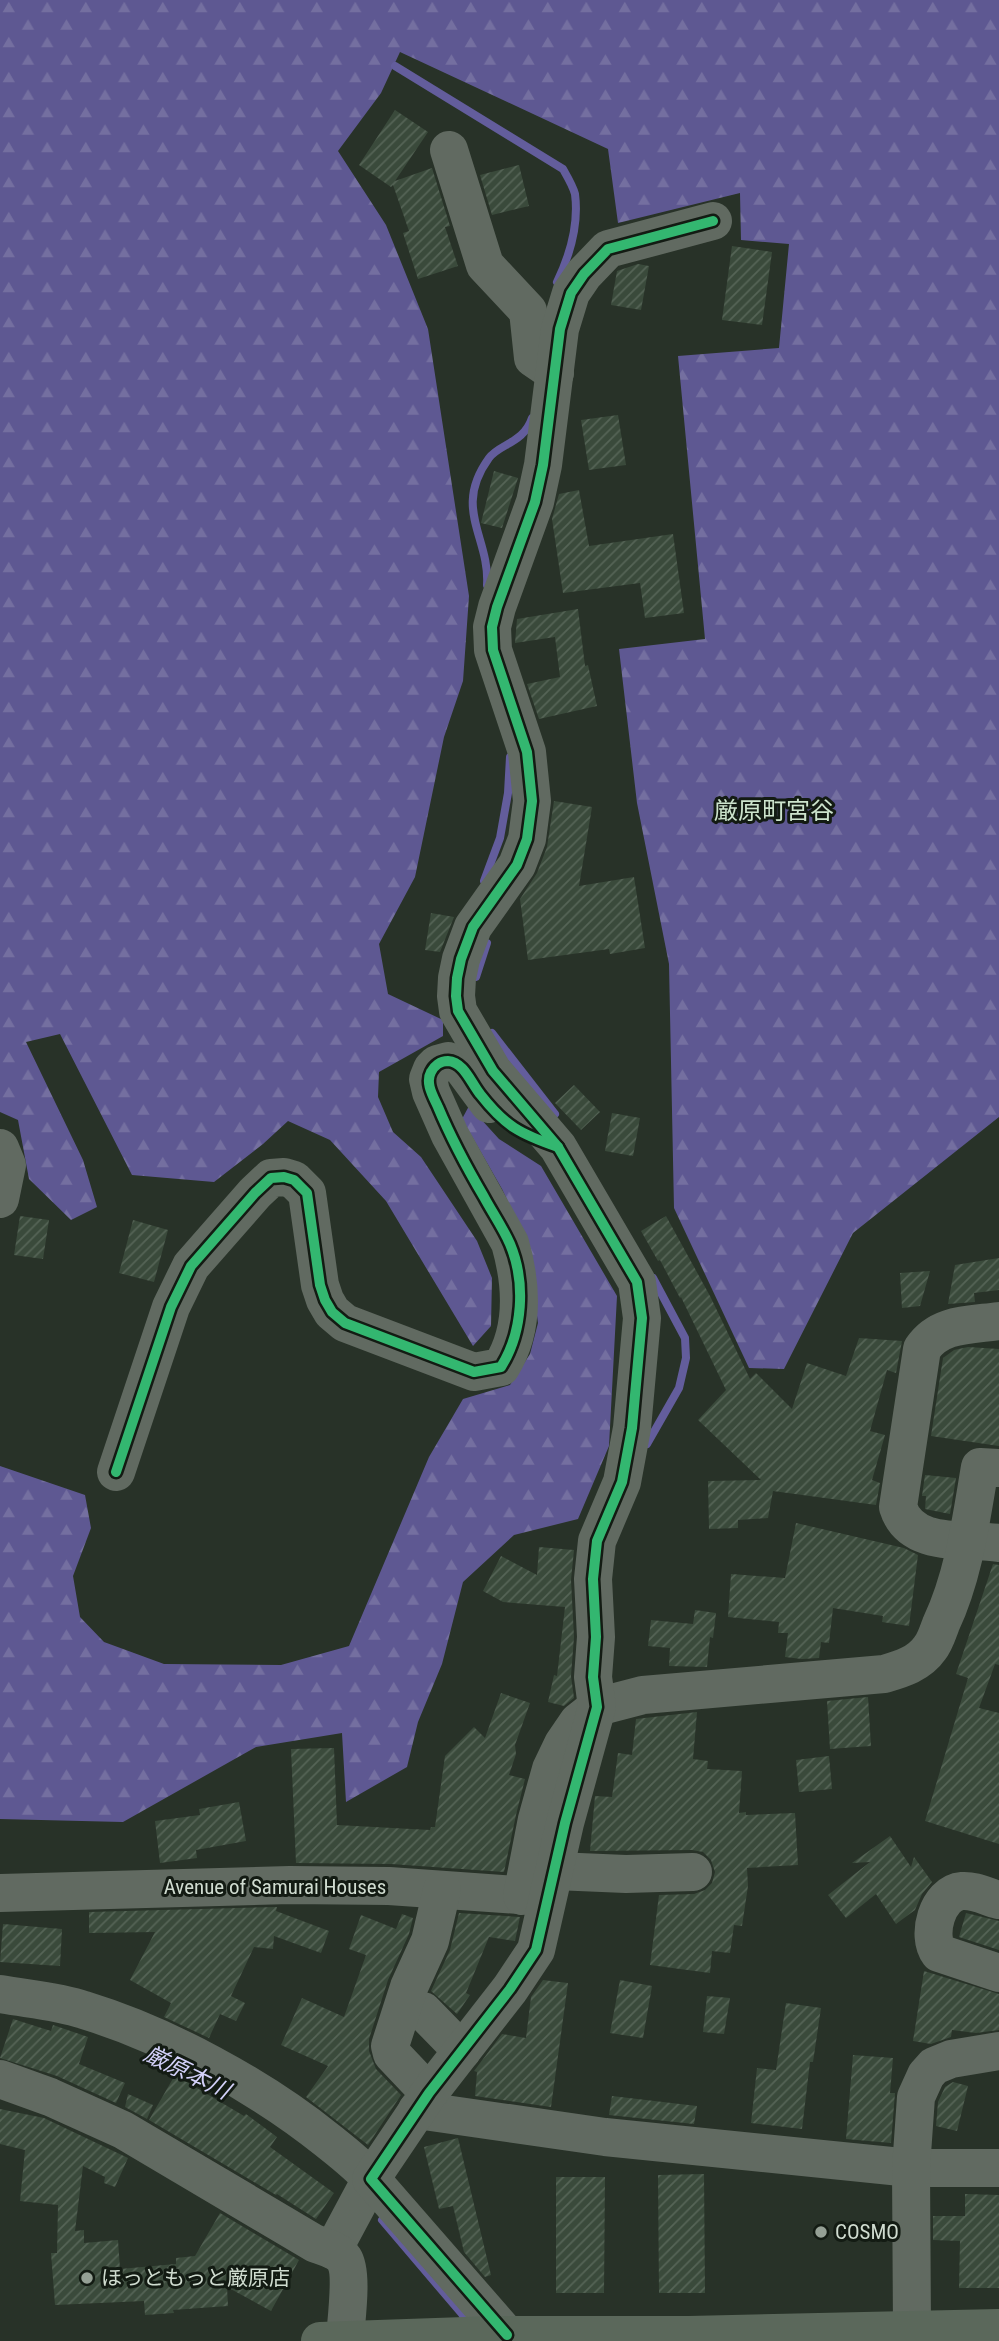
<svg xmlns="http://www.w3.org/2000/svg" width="999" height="2341" viewBox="0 0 999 2341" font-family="'Roboto Condensed','Noto Sans JP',sans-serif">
<defs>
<pattern id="forest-firs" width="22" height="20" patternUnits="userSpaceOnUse" patternTransform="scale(1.75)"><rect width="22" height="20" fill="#5e5892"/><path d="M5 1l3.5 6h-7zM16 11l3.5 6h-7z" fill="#746fa0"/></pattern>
<pattern id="building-hatch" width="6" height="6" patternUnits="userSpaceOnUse" patternTransform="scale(1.75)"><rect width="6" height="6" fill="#3a4a3b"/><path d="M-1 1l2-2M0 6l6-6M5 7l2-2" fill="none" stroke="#556456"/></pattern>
</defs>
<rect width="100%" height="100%" fill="#283228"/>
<g fill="url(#forest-firs)">
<polygon points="0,0 999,0 999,1117 853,1233 784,1369 749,1368 674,1208 669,964 637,803 619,649 705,639 678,356 779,348 789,244 741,240 740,193 618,223 608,149 400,52 381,93 338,151 386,225 428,329 469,596 463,681 444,737 415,877 379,944 388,994 443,1020 443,1036 379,1072 378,1097 393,1132 421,1157 477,1241 492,1278 491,1326 473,1346 386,1201 330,1140 288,1121 263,1144 214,1182 132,1175 60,1034 26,1042 83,1160 97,1207 71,1220 29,1179 18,1120 0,1112"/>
<polygon points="469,1106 499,1139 541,1166 617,1296 609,1446 578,1519 514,1535 463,1582 442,1664 418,1722 407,1767 346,1802 342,1733 256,1747 123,1822 0,1819 0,1466 85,1495 91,1528 73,1576 80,1617 104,1642 164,1664 281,1665 349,1646 429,1457 463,1399 510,1385 530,1354 538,1323 527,1241 502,1189 462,1119"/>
</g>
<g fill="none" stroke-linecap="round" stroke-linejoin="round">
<g stroke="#635d9c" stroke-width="8">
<path d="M395,66L563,169C567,176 573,186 575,194C579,225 570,255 557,282"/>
<path d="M487,585C490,537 452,509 489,458C499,444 524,443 532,418"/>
<polyline points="486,883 484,881 500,838 508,793 510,757"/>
<polyline points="476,977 487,943"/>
<polyline points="492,1033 555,1114"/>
<polyline points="647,1444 679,1388 686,1358 685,1338 653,1278"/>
<polyline points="382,2220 462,2314 469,2326"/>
</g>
</g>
<g fill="url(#building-hatch)">
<polygon points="395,110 428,132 395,181 432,168 450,226 445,227 458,266 418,279 403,233 409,231 393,185 391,187 359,165"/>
<polygon points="519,165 529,206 492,215 480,175"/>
<polygon points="732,246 772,252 762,325 722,320"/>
<polygon points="638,264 649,266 641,310 611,305 617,271"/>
<polygon points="618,415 626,465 589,470 581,420"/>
<polygon points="494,471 518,478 502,528 481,523"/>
<polygon points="579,490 589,546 673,534 684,613 645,618 640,583 563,593 552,519 559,494"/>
<polygon points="578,609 585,666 588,665 597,706 539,719 527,684 560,677 555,637 515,643 517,619"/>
<polygon points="554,801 592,807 579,886 634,877 645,948 610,954 609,949 528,960 520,899 537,873 547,847"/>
<polygon points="431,913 454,917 440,952 425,950"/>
<polygon points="574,1085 600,1112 581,1130 555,1103"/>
<polygon points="612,1113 640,1118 633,1156 605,1151"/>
<polygon points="20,1216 49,1220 43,1259 14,1255"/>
<polygon points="666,1216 710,1296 750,1379 756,1373 792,1409 807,1363 846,1376 859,1338 902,1341 896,1373 887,1370 870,1431 885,1435 872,1480 880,1483 876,1505 773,1491 768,1518 738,1520 738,1528 709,1529 708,1481 761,1480 698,1420 726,1390 681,1297 680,1298 660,1260 658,1261 641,1231"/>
<polygon points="133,1220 168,1230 154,1282 119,1273"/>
<polygon points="999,1258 999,1290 974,1293 975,1302 948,1304 955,1265"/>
<polygon points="930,1271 920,1306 902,1308 900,1273"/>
<polygon points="968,1347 999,1349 999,1446 931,1436 943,1358 954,1350"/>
<polygon points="925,1475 956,1478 950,1514 925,1509 926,1496 922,1496"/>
<polygon points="796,1523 904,1548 918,1555 909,1626 882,1622 883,1616 833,1608 829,1643 821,1642 819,1658 802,1659 785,1657 788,1633 778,1633 779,1622 728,1617 731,1574 785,1578"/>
<polygon points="539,1547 574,1550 571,1580 574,1637 571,1676 574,1698 564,1706 548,1702 554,1675 557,1676 565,1607 503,1602 483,1591 501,1556 537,1575"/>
<polygon points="993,1564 999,1565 999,1665 995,1664 979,1708 999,1713 999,1844 925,1821 968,1678 956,1674"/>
<polygon points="695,1610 716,1613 713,1638 710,1637 707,1667 669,1666 670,1648 648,1646 651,1620 693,1624"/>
<polygon points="501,1693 530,1703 515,1745 516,1754 509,1775 525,1779 516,1815 504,1872 391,1864 296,1863 291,1749 334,1748 337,1825 430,1830 431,1827 435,1827 445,1756 474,1727 485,1738"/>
<polygon points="868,1697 871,1746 830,1749 827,1701"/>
<polygon points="697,1712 693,1759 708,1761 707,1769 742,1771 739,1813 746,1812 746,1815 795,1813 798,1865 747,1868 748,1886 742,1926 734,1925 730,1953 712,1951 710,1973 650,1965 659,1895 694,1894 705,1890 712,1883 715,1872 711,1860 703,1852 692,1850 590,1851 595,1796 612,1797 618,1753 632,1755 636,1719"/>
<polygon points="829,1756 832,1789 799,1792 796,1760"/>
<polygon points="239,1802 246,1841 196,1850 197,1858 160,1863 155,1821 200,1815 199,1809"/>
<polygon points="890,1836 911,1867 914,1857 932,1882 922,1894 915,1910 896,1924 876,1894 846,1918 828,1895 870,1862 852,1863"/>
<polygon points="277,1907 276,1911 329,1931 321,1953 274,1936 273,1949 254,1947 231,1996 245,2003 236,2021 220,2014 209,2038 164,2017 171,2003 130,1980 155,1932 89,1933 89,1912"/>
<polygon points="459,1913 520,1917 515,1941 489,1937 466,1993 470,1995 457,2014 431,1991 450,1950"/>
<polygon points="966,1913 999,1921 999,1950 959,1937"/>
<polygon points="402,1914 413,1918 409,1934 388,1980 369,2039 369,2051 376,2069 401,2095 368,2145 306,2097 328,2066 281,2045 302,1998 344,2017 366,1955 349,1949 361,1915 396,1929"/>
<polygon points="3,1924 62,1929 60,1966 0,1962"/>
<polygon points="924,1971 999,1994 999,2030 976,2033 952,2030 951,2037 931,2044 913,2041"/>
<polygon points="543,1980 568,1983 551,2107 475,2096 477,2072 474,2071 502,2034 526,2038 531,1997"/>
<polygon points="620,1980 652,1986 643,2038 610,2033"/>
<polygon points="707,1996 730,1998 724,2034 703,2032"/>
<polygon points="786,2003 821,2008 813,2062 810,2062 802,2129 751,2123 757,2068 776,2070"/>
<polygon points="13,2019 51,2031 53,2025 88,2037 79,2064 125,2083 116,2103 57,2076 0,2058"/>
<polygon points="853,2055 893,2058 890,2093 895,2093 891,2143 846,2139"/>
<polygon points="175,2075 244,2116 246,2114 277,2137 270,2147 334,2193 316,2219 277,2194 276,2195 149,2120"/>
<polygon points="953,2082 968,2086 957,2131 936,2126 938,2102 945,2087"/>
<polygon points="128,2094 153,2105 147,2119 125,2107"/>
<polygon points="612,2096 697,2106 694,2124 609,2115"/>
<polygon points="0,2109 44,2118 128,2158 115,2187 104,2183 105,2177 83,2166 75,2231 84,2230 84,2243 118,2240 120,2269 176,2264 176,2258 195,2256 220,2213 299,2260 271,2311 227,2287 228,2306 173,2310 174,2313 145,2315 144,2301 55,2305 51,2253 57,2253 58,2205 20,2201 25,2150 0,2144"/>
<polygon points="458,2138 491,2275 485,2277 464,2252 453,2206 439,2209 424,2147"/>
<polygon points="704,2174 705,2293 659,2293 658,2175"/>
<polygon points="556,2177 605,2177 604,2293 556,2293"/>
<polygon points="965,2194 999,2195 999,2288 959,2288 960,2241 933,2240 933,2216 965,2216"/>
</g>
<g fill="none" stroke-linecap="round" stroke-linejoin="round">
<g stroke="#616a61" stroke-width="38">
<polyline points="449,150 485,265 528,311 533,358 555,373"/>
<polyline points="0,1148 7,1165 0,1199"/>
<path d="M999,1321C970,1325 939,1323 922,1349L898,1507C911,1548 964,1538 999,1543"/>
<path d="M116,1472L171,1307L191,1266L255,1193L271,1178L284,1177L294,1180L307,1193L320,1285L325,1300L332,1312L345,1323L474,1372L501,1367C525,1329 522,1285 510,1243L450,1135L431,1092L428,1079L432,1069L437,1064L448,1061L461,1066L489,1104"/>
<polyline points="555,1871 626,1874 693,1872"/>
<polyline points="0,1893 290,1885 389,1886 547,1897"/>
<path d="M522,1896L537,1819L551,1769L563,1744L578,1722L597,1707L643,1695L884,1674C901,1669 919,1664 930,1648C935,1642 938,1632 941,1624C964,1575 971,1520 980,1467L999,1468"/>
<path d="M999,1900C987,1897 975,1890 962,1891C937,1893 926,1936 939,1953L999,1973"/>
<path d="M0,1994C27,1999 57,2001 84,2010C166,2035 260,2086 327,2140C342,2152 358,2164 371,2179L333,2250"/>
<polyline points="423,2011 462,2051"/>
<path d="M0,2079L50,2097L123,2130L314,2243C324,2247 338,2250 344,2259C353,2273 346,2321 345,2339"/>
<polyline points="429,2093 392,2054 390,2046 409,1987 430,1941 442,1890"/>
<polyline points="417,2110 605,2137 911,2168 999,2168"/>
<polyline points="912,2330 911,2168 916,2097 926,2075 934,2066 951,2059 999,2051"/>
<polyline points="507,2335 371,2179 429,2093 510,1989 536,1950 565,1823 597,1707 593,1677 596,1637 593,1579 597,1541 622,1482 632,1428 642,1318 637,1282 558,1147 493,1071 458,1011 456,996 457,978 461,959 473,927 517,865 527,839 532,801 527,752 493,650 492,627 497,607 535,502 543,465 560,329 571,293 584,274 608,249 713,221"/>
</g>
<polyline stroke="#5b685b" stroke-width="38" points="320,2341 494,2335 689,2335 999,2328"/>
<g stroke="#131b13" stroke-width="15">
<g id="cycleway">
<path d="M116,1472L171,1307L191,1266L255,1193L271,1178L284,1177L294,1180L307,1193L320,1285L325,1300L332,1312L345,1323L474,1372L501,1367C523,1332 526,1282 510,1244C503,1228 492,1212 484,1197C467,1168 451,1138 438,1107C433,1096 425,1083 431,1072C434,1066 440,1061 448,1061C464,1062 471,1083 480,1094C505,1126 520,1134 558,1147"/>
<polyline points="507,2335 371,2179 429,2093 510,1989 536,1950 565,1823 597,1707 593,1677 596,1637 593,1579 597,1541 622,1482 632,1428 642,1318 637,1282 558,1147 493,1071 458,1011 456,996 457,978 461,959 473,927 517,865 527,839 532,801 527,752 493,650 492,627 497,607 535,502 543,465 560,329 571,293 584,274 608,249 713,221"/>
</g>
</g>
<use href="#cycleway" stroke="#33b770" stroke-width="10"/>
</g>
<g fill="#95a095" stroke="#131b13" stroke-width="2.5">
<circle cx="821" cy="2232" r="7"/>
<circle cx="87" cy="2278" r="7"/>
</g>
<g text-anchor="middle" stroke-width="6" stroke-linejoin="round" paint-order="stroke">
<g font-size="21" fill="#d0dcd0" stroke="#131b13">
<text x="275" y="1894">Avenue of Samurai Houses</text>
</g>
<g font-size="21" fill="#d0dcd0" stroke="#131b13" text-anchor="start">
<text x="835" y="2239">COSMO</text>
<text x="101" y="2285">ほっともっと厳原店</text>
</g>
<g font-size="23" font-style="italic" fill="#d3d1f9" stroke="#131b13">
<text transform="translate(187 2072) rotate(26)" y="8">厳原本川</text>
</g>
<g font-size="24" fill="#cde4cd" stroke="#131b13">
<text x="774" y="819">厳原町宮谷</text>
</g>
</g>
</svg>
